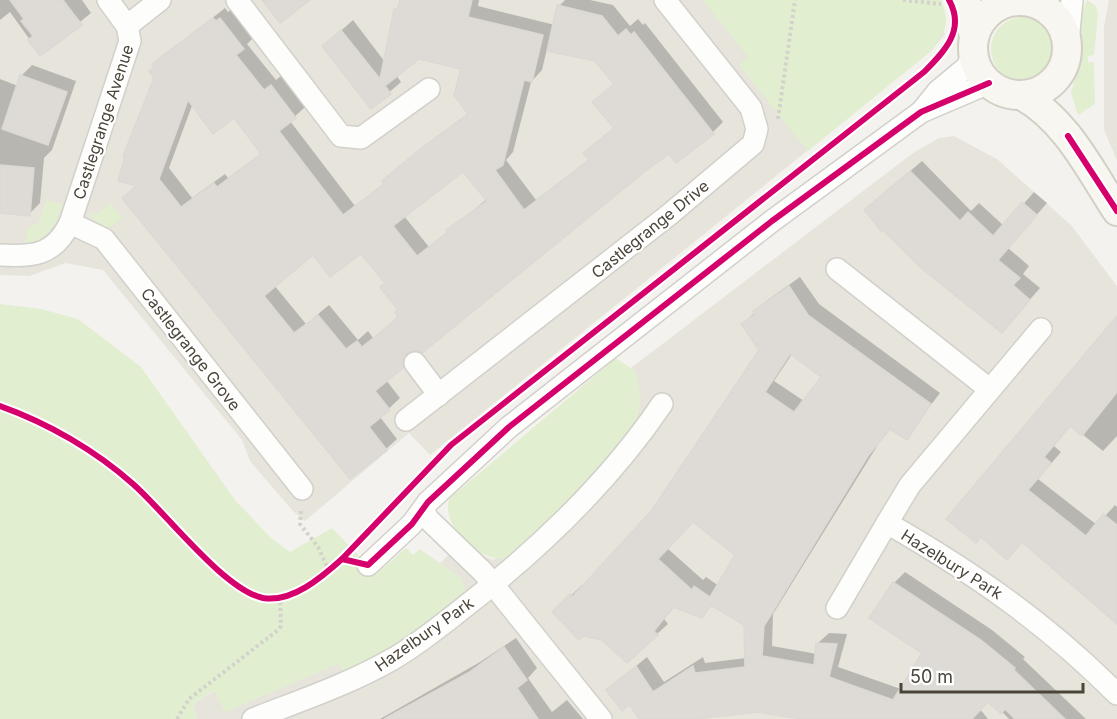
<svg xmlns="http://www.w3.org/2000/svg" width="1117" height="719" viewBox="0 0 1117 719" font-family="Inter,sans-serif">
<rect width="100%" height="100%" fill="#f4f2ee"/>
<g fill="#e7e4dc">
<polygon points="0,0 922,0 945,34 931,51 430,455 409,433 305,521 293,511 250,461 242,440 103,270 66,263 29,276 0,275"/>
<polygon points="1109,0 1117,0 1117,160 1104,130 1104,26"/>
<polygon points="954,136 997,159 1071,225 1117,286 1117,719 197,719 193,704 287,645 439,564 465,540 484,556 494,560 636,372 631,368 913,153 939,138"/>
</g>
<g fill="#e1eecf">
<path d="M703,0H941C951,23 945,33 931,51L808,151L739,65L748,57Z"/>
<polygon points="1087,0 1096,6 1098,14 1094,55 1088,56 1088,63 1094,62 1095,104 1078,115 1071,93 1080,60 1079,19"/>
<circle cx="1023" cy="49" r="32"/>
<path d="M47,200L63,205C55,225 49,239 26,245L27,228L38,223Z"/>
<polygon points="110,203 122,218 108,229 93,219 89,213 97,214"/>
<polygon points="0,304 41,309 78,319 141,367 235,500 271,538 290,552 332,528 376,574 406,548 413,555 420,549 461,578 467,595 409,638 344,671 338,664 225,712 214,690 193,704 197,719 0,719"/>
<path d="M616,358L636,372C638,384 642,396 639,409C632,451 544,527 511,557C484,568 438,525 450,498Z"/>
</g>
<g fill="#0003" fill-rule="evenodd">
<polygon points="0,0 82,0 91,13 40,54 10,12 0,20"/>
<path d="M401,0H479L478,6L555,25L559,6L565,0H590L613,5L630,26L638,19L643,25L645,23L723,122L713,132L669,152L413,349L414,355L386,380L400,398L380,417L397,439L386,449L138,185L155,77L154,64L225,8L228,12L232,9L254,37L247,44L276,80L282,75L305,107L290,121L355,206L385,183L394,171L432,140L469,113L463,68L418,58L396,75L401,82L372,107L324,46L353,20L385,62L396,10ZM547,49L596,60L615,83L594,102L615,127L585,153L590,159L536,200L506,160L513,152L531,82L542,70ZM193,103L234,115L262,153L228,178L225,174L192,198L169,168ZM464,170L487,199L429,247L404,216ZM361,251L387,283L400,309V316L373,338L368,331L358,340L329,305L306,324L274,285L313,253Z"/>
<polygon points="32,65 76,81 52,150 44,158 40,203 29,214 0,212 0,79 18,86 21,76"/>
<polygon points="922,161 971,211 979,203 1004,226 1034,192 1047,203 1008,248 1029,266 1023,274 1040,288 1012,320 876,200"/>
<path d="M800,277L819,304L940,393L906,438L891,428L879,443L773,614L772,646L817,654L818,643L829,633L847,634L838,667L901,689L924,653L894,583L905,572L992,630L1025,657L1023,659L1086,719H1009L971,680L962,687L988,719H811L758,711L690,719H641L619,680L647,657L664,682L703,657L705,663L746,658V624L713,604L702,616L675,606L664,619L668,624L627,661L603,639L554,612L582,585L583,587L653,511L761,350L743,324L766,301ZM792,354L823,377L804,401L774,381ZM694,520L737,555L719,586L706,577L703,580L667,548Z"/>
<polygon points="1117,320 1117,436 1103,451 1071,425 1054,446 1061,452 1038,479 1097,525 1115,505 1117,507 1117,623 1023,540 1007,558 981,536"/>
<polygon points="516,638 537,668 528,678 552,712 567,700 583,719 380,719 480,662"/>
</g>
<g fill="#dedbd6" stroke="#dcd9d4" stroke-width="1.5" fill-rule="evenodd">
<polygon points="10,0 63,0 82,25 40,56 28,40 33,36 21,21 24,19"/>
<polygon points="262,0 310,0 280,23"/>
<path d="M400,0H472L468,17L543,35L532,82L524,80L503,165L495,170L524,210L589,160L583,153L614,128L592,102L614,84L595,61L547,51L557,5L602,16L618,36L626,29L631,35L634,32L714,134L676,163L669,154L648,169L422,353L414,350L407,353L403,359V368L375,391L390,410L369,427L387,450L350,479L122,198L136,186L118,181L125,157L123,156L154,78L149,71L154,67L152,64L213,18L216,21L220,18L244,49L236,55L264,90L271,85L296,118L279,131L343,215L384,184L382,181L419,150L468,114L454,95L461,69L419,59L385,86L391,94L371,109L322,46L341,30L380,79L394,9L397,10ZM188,100L213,134L234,118L261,154L217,187L214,183L181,207L159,179ZM463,172L487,201L446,230L448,232L417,256L393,226ZM361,254L385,283L380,287L398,310L395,312L398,316L393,322L362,347L357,341L346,349L318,315L294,333L264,296L313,255L330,277Z"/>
<polygon points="20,75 67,92 48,145 2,129"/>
<polygon points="0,165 34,168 30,216 0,213"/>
<polygon points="910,171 960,221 968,212 993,236 1022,202 1037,215 998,260 1020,278 1013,285 1030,300 1002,333 921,268 883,230 882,232 864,210"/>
<path d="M789,286L808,315L931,404L907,440L890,429L868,456L764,626L762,656L814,665L816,643L837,644L829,677L893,700L922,653L869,618L893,582L981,640L1015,668L1014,670L1065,719H1015L1005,709L1001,714L988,702L972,719H801L758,712L694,719H639L630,705L622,711L606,690L636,666L653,692L693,666L695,673L745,667L744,625L711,605L702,618L673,607L654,631L658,635L627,663L602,640L583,636L579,640L552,612L570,594L572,597L652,510L759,350L741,324L755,314L753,311ZM790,354L821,377L794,412L765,392ZM693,522L735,555L710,597L694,586L692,590L658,559Z"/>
<polygon points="1117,316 1117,392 1082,436 1070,426 1044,457 1051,463 1028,490 1086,536 1103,514 1117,525 1117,624 1022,542 1007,560 981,537 976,543 946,519"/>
<polygon points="504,647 527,680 517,688 538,719 384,719 468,673"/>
</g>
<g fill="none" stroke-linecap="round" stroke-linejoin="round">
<g stroke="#d2d0cb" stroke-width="24">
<g id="street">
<polyline points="237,0 341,136 361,138 429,89"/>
<polyline points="1030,1 1033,0"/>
<polyline points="127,26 160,0"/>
<polyline points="1068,42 1072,0"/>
<polyline points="921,112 938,91 968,66 973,50"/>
<polyline points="70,223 104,239 302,489"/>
<path d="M0,255C32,257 54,256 70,223L130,41L127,26L108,0"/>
<polyline points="837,269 988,388"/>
<path d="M1041,329L910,485L887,523C974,573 1046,623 1117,694"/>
<polyline points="415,363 439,395"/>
<polyline points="406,420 670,214 753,144 757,129 751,108 665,0"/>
<polyline points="424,511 428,519 483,572 601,719"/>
<polyline points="368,565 412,524 428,502 509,427 772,221 921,112 989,83"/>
<polyline points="837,608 887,523"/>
<path d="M253,719C299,701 347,685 391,660C416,646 439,627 462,609C538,550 608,484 662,404"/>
</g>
</g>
<g stroke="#d3cfc5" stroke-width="32">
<g id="secondary">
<polyline points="966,0 974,37"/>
<circle cx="1020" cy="48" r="47"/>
<path d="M1021,95C1066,119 1090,170 1117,211"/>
</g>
</g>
<g stroke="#d3d2cc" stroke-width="4" stroke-dasharray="3 3" stroke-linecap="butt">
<polyline points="903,0 941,4"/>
<polyline points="778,119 795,0"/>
<polyline points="301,511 300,524 318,547 329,571"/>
<polyline points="177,719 189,699 278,630 281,626 280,598"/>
</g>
<use href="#street" stroke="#fdfdfc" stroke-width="21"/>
<use href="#secondary" stroke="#f7f6f1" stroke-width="28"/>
<g stroke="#fff" stroke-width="10">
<g id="cycleway">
<polyline points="1068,136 1117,211"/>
<path d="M0,406C48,423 96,451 133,484C165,512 224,590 263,598C292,603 322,577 342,559L368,565L412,524L428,502L509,427L772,221L921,112L989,83"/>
<path d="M342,559L451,445L924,72C944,52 966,30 949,0"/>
</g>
</g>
<use href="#cycleway" stroke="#d6006c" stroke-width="6"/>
</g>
<g text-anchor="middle" stroke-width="4.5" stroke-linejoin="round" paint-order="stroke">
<g font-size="16" fill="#4b4439" stroke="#fff">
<text transform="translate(103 122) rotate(-72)" y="6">Castlegrange Avenue</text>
<text transform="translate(650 229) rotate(-39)" y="6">Castlegrange Drive</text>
<text transform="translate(191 349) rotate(52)" y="6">Castlegrange Grove</text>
<text transform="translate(952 564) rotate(32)" y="6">Hazelbury Park</text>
<text transform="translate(424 634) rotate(-35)" y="6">Hazelbury Park</text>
</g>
</g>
<path d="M901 683v9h182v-9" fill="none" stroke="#4b4439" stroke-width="3"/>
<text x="910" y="683" font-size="18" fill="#4b4439" stroke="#ffffff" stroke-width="4.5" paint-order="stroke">50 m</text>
</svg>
